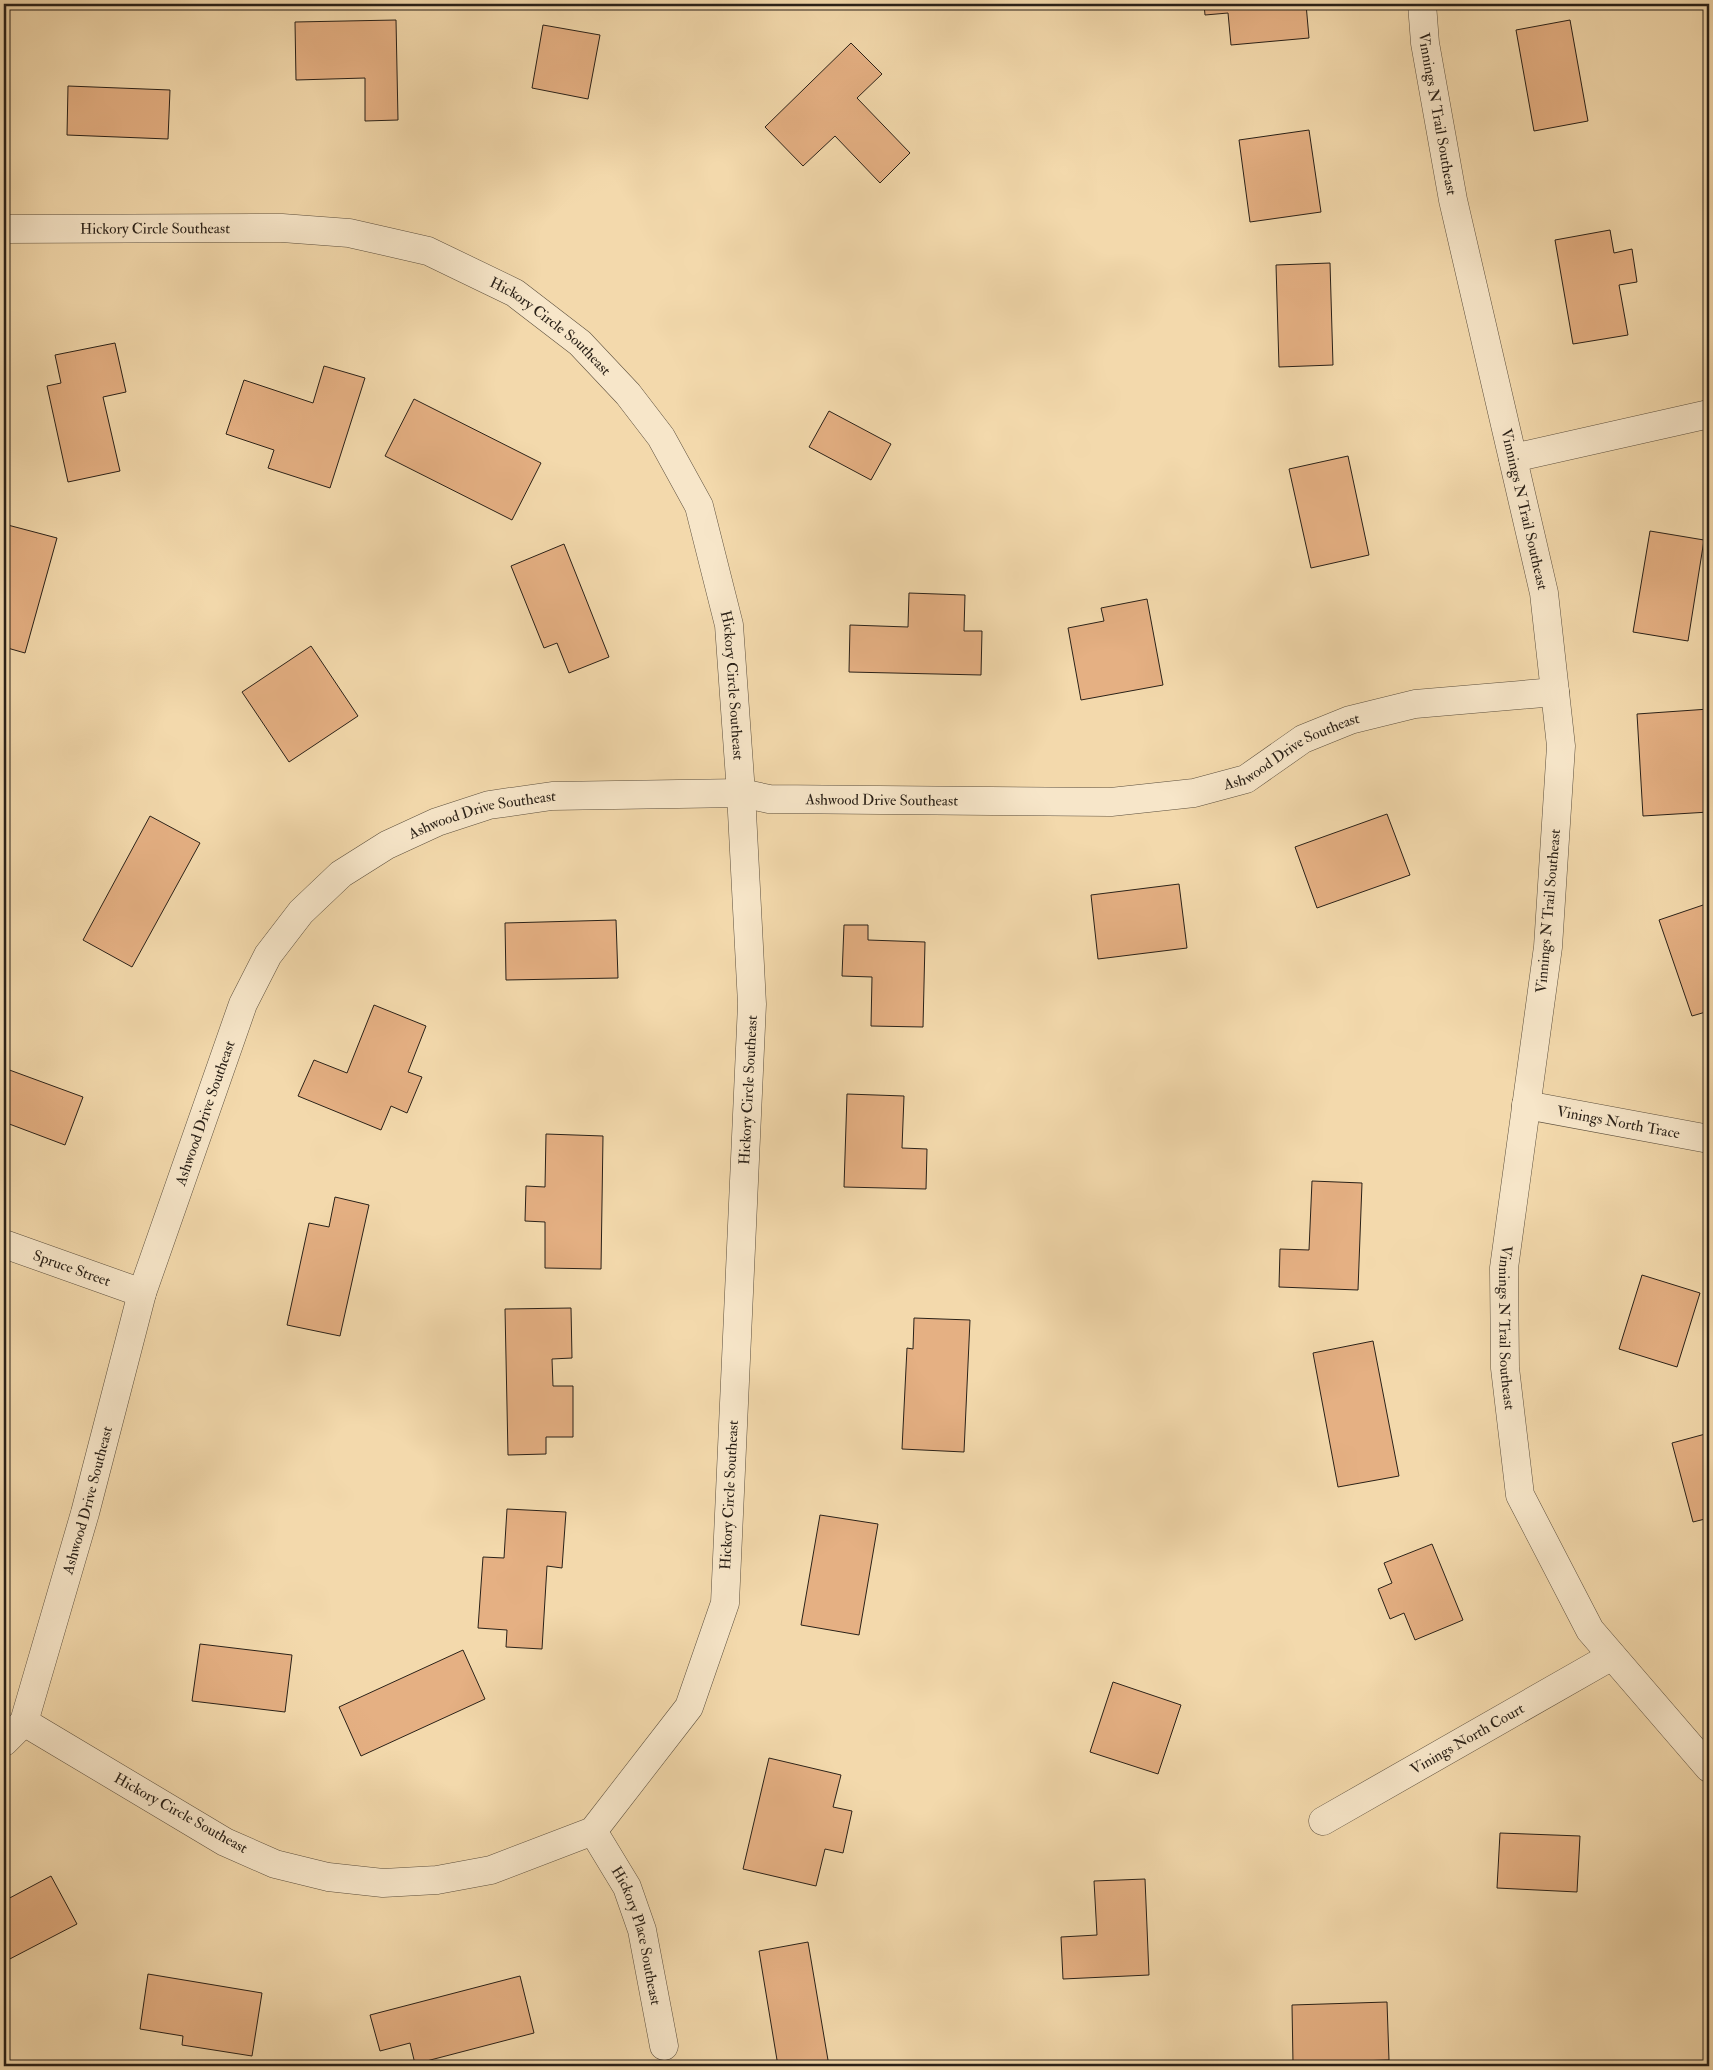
<svg xmlns="http://www.w3.org/2000/svg" width="1713" height="2070" viewBox="0 0 1713 2070" font-family="'IM FELL Double Pica',serif">
<rect width="100%" height="100%" fill="#f3d9ac"/>
<filter id="stains"><feTurbulence type="fractalNoise" baseFrequency=".004" numOctaves="4"/><feColorMatrix values="0 0 0 0 .2 0 0 0 0 .09 0 0 0 0 .02 0 0 0 .5 -.17"/></filter>
<radialGradient id="worn" r=".72"><stop offset=".6" stop-color="#630" stop-opacity="0"/><stop offset="1" stop-color="#630" stop-opacity=".3"/></radialGradient>
<g fill="#e5b083" stroke="#2a2118">
<polygon points="1204,4 1306,4 1309,38 1231,45 1228,13 1205,15"/>
<polygon points="396,20 398,120 365,121 365,78 296,80 295,22"/>
<polygon points="1570,20 1588,121 1534,131 1516,30"/>
<polygon points="543,25 600,35 588,99 532,88"/>
<polygon points="851,43 882,74 857,98 910,153 880,183 835,136 803,166 765,127"/>
<polygon points="4,80 5,128 4,128"/>
<polygon points="68,86 170,90 168,139 67,135"/>
<polygon points="1309,130 1321,212 1250,222 1239,140"/>
<polygon points="1610,230 1614,253 1632,249 1637,282 1619,285 1628,335 1573,344 1555,240"/>
<polygon points="1330,263 1333,365 1279,367 1276,265"/>
<polygon points="115,343 126,392 103,397 120,471 68,482 47,386 61,383 55,355"/>
<polygon points="324,366 365,378 330,488 268,468 274,450 226,434 244,380 313,403"/>
<polygon points="414,399 541,463 512,520 385,456"/>
<polygon points="829,411 891,444 871,480 809,447"/>
<polygon points="1348,456 1369,555 1311,568 1289,469"/>
<polygon points="4,524 57,538 25,653 4,647"/>
<polygon points="1650,531 1704,540 1688,641 1633,632"/>
<polygon points="564,544 609,657 569,673 557,643 544,648 511,566"/>
<polygon points="909,593 965,595 964,631 982,631 981,675 849,672 850,625 908,627"/>
<polygon points="1147,599 1163,685 1081,700 1068,628 1104,621 1101,608"/>
<polygon points="311,646 358,716 289,762 242,692"/>
<polygon points="1709,709 1709,812 1643,816 1637,714"/>
<polygon points="1387,814 1410,875 1317,908 1295,847"/>
<polygon points="150,816 200,843 132,967 83,940"/>
<polygon points="1179,884 1187,948 1098,959 1091,895"/>
<polygon points="1709,903 1709,1011 1692,1016 1659,920"/>
<polygon points="616,920 618,978 506,980 505,923"/>
<polygon points="844,925 868,925 868,940 925,942 923,1027 871,1026 872,977 842,976"/>
<polygon points="374,1005 426,1026 408,1072 422,1077 407,1113 391,1106 381,1130 298,1096 314,1060 347,1073"/>
<polygon points="4,1068 83,1097 65,1145 4,1122"/>
<polygon points="847,1094 904,1096 902,1148 927,1149 926,1189 844,1187"/>
<polygon points="546,1134 603,1136 601,1269 545,1268 545,1222 525,1221 526,1186 545,1187"/>
<polygon points="1312,1181 1362,1183 1358,1290 1279,1287 1280,1249 1309,1250"/>
<polygon points="335,1197 369,1205 340,1336 287,1325 309,1223 329,1227"/>
<polygon points="1642,1275 1700,1293 1677,1367 1619,1349"/>
<polygon points="571,1308 572,1358 552,1359 553,1386 573,1386 573,1437 546,1437 546,1454 508,1455 505,1309"/>
<polygon points="914,1318 970,1320 964,1452 902,1449 907,1348 913,1349"/>
<polygon points="1373,1341 1399,1476 1338,1487 1313,1353"/>
<polygon points="1709,1433 1709,1518 1693,1522 1672,1443"/>
<polygon points="507,1509 566,1512 562,1568 547,1566 542,1649 506,1647 507,1630 478,1628 483,1557 504,1558"/>
<polygon points="820,1515 878,1524 859,1635 801,1625"/>
<polygon points="1432,1544 1463,1620 1415,1640 1404,1613 1390,1619 1378,1589 1392,1583 1384,1563"/>
<polygon points="200,1644 292,1655 285,1712 192,1701"/>
<polygon points="463,1650 485,1699 361,1756 339,1707"/>
<polygon points="1113,1682 1181,1705 1158,1774 1090,1752"/>
<polygon points="769,1758 841,1775 833,1807 852,1811 843,1853 825,1849 816,1886 743,1869"/>
<polygon points="1500,1833 1580,1836 1577,1892 1497,1888"/>
<polygon points="51,1876 77,1924 4,1962 4,1901"/>
<polygon points="1145,1879 1149,1975 1063,1979 1061,1937 1097,1935 1094,1881"/>
<polygon points="808,1942 829,2066 778,2066 759,1951"/>
<polygon points="148,1974 262,1993 252,2056 182,2045 183,2036 140,2029"/>
<polygon points="520,1976 534,2033 415,2064 410,2043 380,2051 370,2015"/>
<polygon points="1387,2002 1389,2060 1293,2063 1292,2005"/>
</g>
<g fill="none" stroke-linecap="round" stroke-linejoin="round">
<g stroke="#5c4f3d" stroke-width="29">
<g id="minor">
<path id="s1" d="M1422,4L1425,43L1453,200L1544,593L1561,746L1548,947L1504,1268L1505,1368L1520,1495L1590,1630L1709,1768"/>
<path id="s2" d="M4,229L282,228L349,233L428,251L515,293L580,343L628,394L661,437L699,506L729,625L741,793L752,1004L725,1603L689,1707L593,1831L491,1870L437,1880L383,1883L328,1877L275,1864L225,1842L24,1722"/>
<polyline points="1513,458 1709,414"/>
<path id="s3" d="M1526,1105L1709,1139"/>
<path id="s4" d="M4,1244L142,1293"/>
<path id="s5" d="M4,1742L24,1722L85,1513L142,1293L243,1004L268,955L301,912L341,874L387,845L437,822L489,805L552,796L741,793L769,799L1111,802L1194,793L1246,779L1303,739L1350,720L1415,704L1555,692"/>
<path id="s6" d="M1323,1821L1612,1656"/>
<path id="s7" d="M593,1831L627,1887L642,1930L664,2046"/>
</g>
</g>
<use href="#minor" stroke="#f7e6c9" stroke-width="28"/>
</g>
<g text-anchor="middle" stroke-width="4.5" stroke-linejoin="round" paint-order="stroke">
<g font-size="15" fill="#2a2118" stroke="#f7e6c9">
<text dy="5" stroke="none"><textPath href="#s1" startOffset="111">Vinnings N Trail Southeast</textPath></text>
<text dy="5" stroke="none"><textPath href="#s2" startOffset="151">Hickory Circle Southeast</textPath></text>
<text dy="5" stroke="none"><textPath href="#s2" startOffset="571">Hickory Circle Southeast</textPath></text>
<text dy="5" stroke="none"><textPath href="#s1" startOffset="516">Vinnings N Trail Southeast</textPath></text>
<text dy="5" stroke="none"><textPath href="#s2" startOffset="991">Hickory Circle Southeast</textPath></text>
<text dy="5" stroke="none"><textPath href="#s5" startOffset="1922">Ashwood Drive Southeast</textPath></text>
<text dy="5" stroke="none"><textPath href="#s5" startOffset="1502">Ashwood Drive Southeast</textPath></text>
<text dy="5" stroke="none"><textPath href="#s5" startOffset="1099">Ashwood Drive Southeast</textPath></text>
<text transform="translate(1548 911) rotate(-85)" y="5">Vinnings N Trail Southeast</text>
<text transform="translate(748 1090) rotate(-87)" y="5">Hickory Circle Southeast</text>
<text dy="5" stroke="none"><textPath href="#s5" startOffset="664">Ashwood Drive Southeast</textPath></text>
<text dy="5" stroke="none"><textPath href="#s3" startOffset="94">Vinings North Trace</textPath></text>
<text dy="5" stroke="none"><textPath href="#s4" startOffset="72">Spruce Street</textPath></text>
<text dy="5" stroke="none"><textPath href="#s1" startOffset="1341">Vinnings N Trail Southeast</textPath></text>
<text transform="translate(729 1495) rotate(-87)" y="5">Hickory Circle Southeast</text>
<text dy="5" stroke="none"><textPath href="#s5" startOffset="259">Ashwood Drive Southeast</textPath></text>
<text dy="5" stroke="none"><textPath href="#s6" startOffset="166">Vinings North Court</textPath></text>
<text transform="translate(181 1813) rotate(29)" y="5">Hickory Circle Southeast</text>
<text dy="5" stroke="none"><textPath href="#s7" startOffset="115">Hickory Place Southeast</textPath></text>
</g>
</g>
<rect width="1713" height="2070" fill="none" stroke="#f3d9ac" stroke-width="20"/>
<rect x="5" y="5" width="1703" height="2060" fill="none" stroke="#2a2118" stroke-width="2.5"/>
<rect x="10" y="10" width="1693" height="2050" fill="none" stroke="#2a2118"/>
<rect width="100%" height="100%" filter="url(#stains)"/>
<rect width="100%" height="100%" fill="url(#worn)"/>
</svg>
